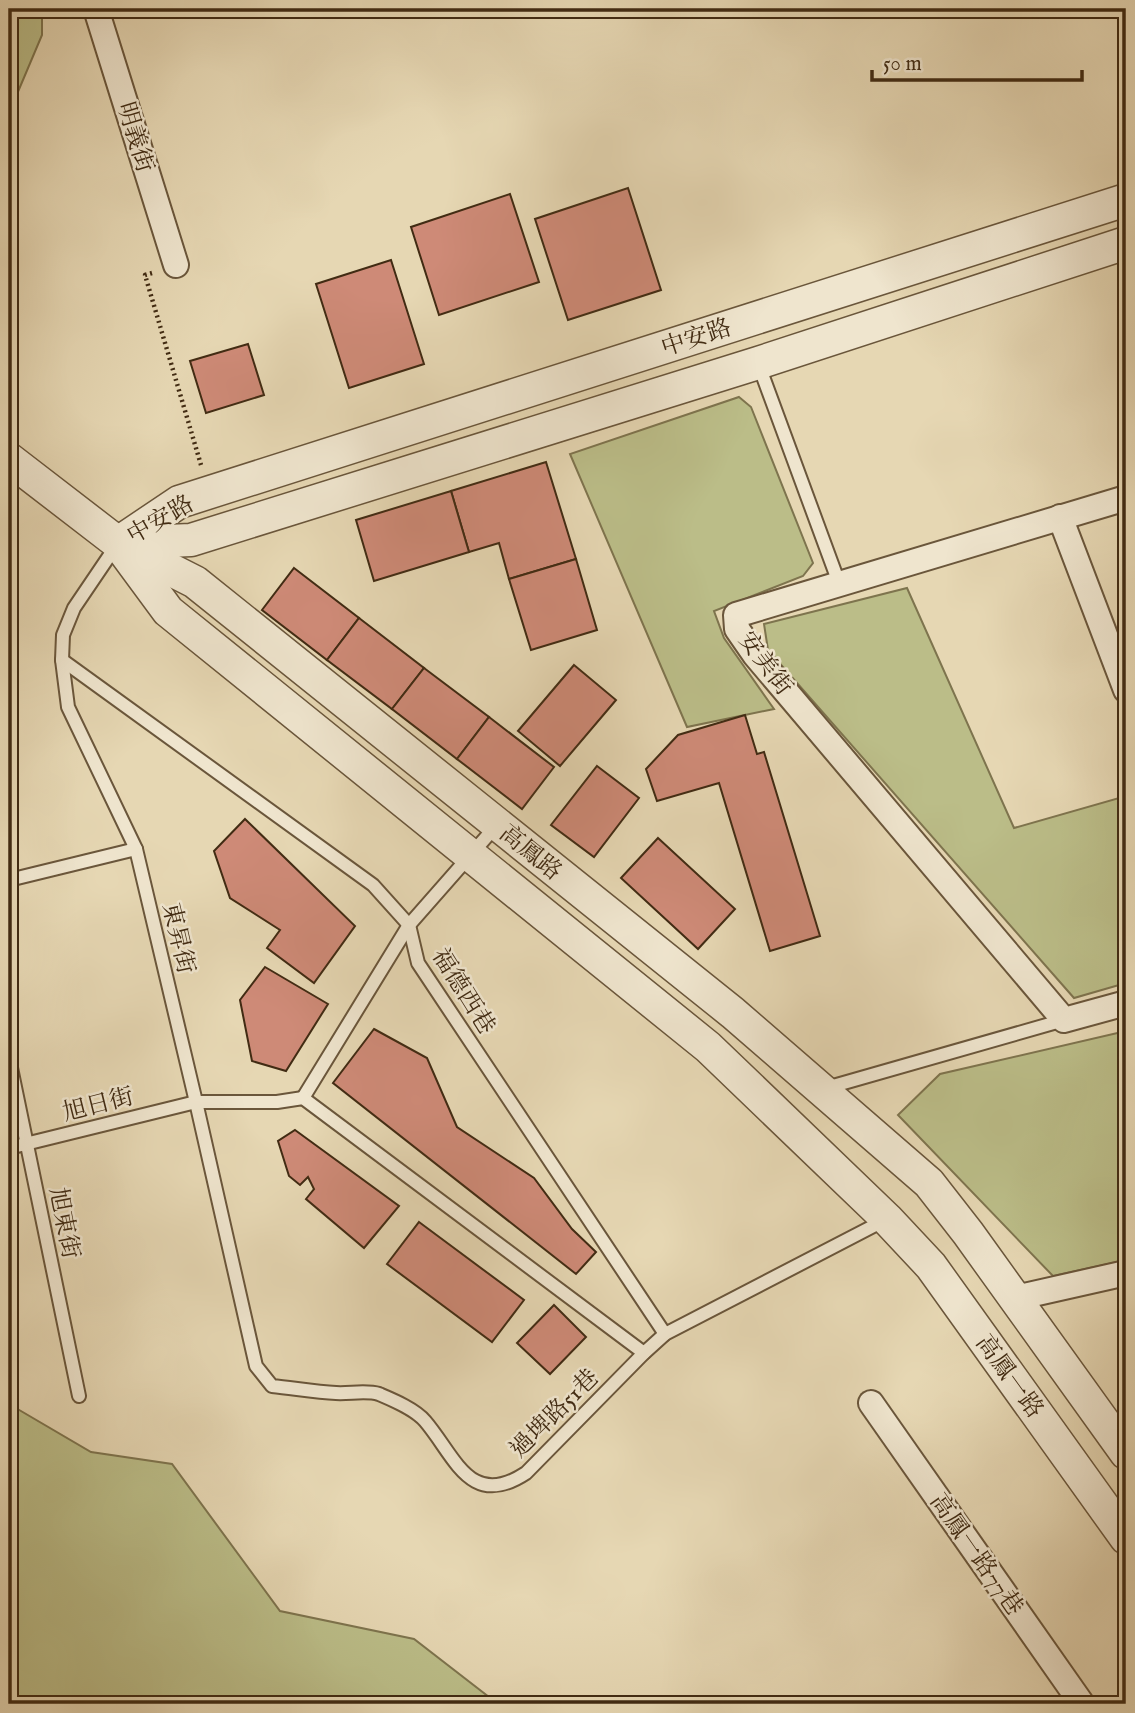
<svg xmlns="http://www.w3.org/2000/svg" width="1135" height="1713" viewBox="0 0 1135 1713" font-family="'IM FELL English','Noto Serif TC',serif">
<rect width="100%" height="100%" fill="#e6d7b3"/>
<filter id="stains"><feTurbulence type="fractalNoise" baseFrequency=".00286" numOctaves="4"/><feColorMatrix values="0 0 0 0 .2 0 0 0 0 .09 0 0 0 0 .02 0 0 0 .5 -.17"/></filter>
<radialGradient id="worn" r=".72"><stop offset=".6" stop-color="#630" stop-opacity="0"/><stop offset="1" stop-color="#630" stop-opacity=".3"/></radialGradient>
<g fill="#bbbd88" stroke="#7e744e" stroke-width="2">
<polygon points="9,9 42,9 42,35 9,113"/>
<polygon points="739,397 751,407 813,563 803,576 714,611 724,638 774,709 687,727 570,454"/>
<polygon points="907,588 1014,828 1126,796 1126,983 1074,998 768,650 764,624"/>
<polygon points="1126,1031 1126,1260 1053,1276 898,1115 940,1074"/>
<polygon points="9,1404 91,1452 172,1464 280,1611 414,1639 498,1704 9,1704"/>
</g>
<g fill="#ce8a77" stroke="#412b13" stroke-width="2">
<polygon points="628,188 661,290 568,320 535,219"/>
<polygon points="510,194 539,282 439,315 411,227"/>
<polygon points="391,260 424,364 349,388 316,284"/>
<polygon points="248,344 264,395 206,413 190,361"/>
<polygon points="546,462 576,559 509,579 499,543 469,552 451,491"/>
<polygon points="451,491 469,552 374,581 356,520"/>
<polygon points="576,559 597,630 531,650 509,579"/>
<polygon points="294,568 359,618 327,660 262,610"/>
<polygon points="359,618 424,668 392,709 327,660"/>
<polygon points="574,665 616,700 560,766 518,731"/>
<polygon points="424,668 489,717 457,759 392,709"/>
<polygon points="745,715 757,754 764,752 820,936 770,951 719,783 657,801 646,769 678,735"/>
<polygon points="489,717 554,767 522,809 457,759"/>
<polygon points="597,766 639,798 594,857 551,825"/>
<polygon points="245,819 355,926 314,983 267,948 280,930 230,898 214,851"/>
<polygon points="658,838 735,909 698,949 621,878"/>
<polygon points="265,967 328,1004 286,1071 252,1061 240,1000"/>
<polygon points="374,1029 427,1058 457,1127 534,1178 572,1229 596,1252 576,1274 333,1083"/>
<polygon points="295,1130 399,1206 364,1248 306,1199 314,1189 308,1177 300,1185 289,1176 278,1141"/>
<polygon points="419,1222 524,1300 492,1342 387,1264"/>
<polygon points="554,1305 586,1337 550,1374 517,1343"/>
</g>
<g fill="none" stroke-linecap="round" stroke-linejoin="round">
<g stroke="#6a563b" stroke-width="16">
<g id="service">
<polyline points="758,363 839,583"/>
<path d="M118,543L74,608L63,635L62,660L68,707L136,849L196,1102L256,1366L272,1386C293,1388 315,1392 336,1393C349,1394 366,1390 379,1394C393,1400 415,1409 425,1421C455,1456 470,1510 526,1473L644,1353L665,1334L885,1220"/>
<polyline points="62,660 373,885 409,925 418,963 665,1334"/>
<polyline points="9,880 136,849"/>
<polyline points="9,1058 79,1396"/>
<polyline points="826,1088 1064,1020"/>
<polyline points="303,1098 409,925 496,826"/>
<polyline points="9,1148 196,1102 277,1102 303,1098 644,1353"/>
</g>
</g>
<g stroke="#6a563b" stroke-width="28">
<g id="minor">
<polyline points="96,9 176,265"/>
<polyline points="1126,498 736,615 737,629 755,655 1064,1020 1126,1003"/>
<polyline points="1060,517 1126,690"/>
<polyline points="1015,1298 1126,1273"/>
<polyline points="871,1403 1082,1704"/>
</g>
</g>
<g stroke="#6a563b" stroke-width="35">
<g id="tertiary">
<polyline points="9,459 118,543 195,582 733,1013 929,1183 968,1233 1126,1453"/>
<polyline points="118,543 179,502 1126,200"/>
<polyline points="120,543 191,540 758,363 1126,243"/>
<polyline points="123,550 168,611 708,1047 887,1219 931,1266 1126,1538"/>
</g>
</g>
<polyline stroke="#412b13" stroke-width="4.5" stroke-dasharray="2 3.5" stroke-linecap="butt" points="152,273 145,275 201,465"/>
<use href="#service" stroke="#efe5ce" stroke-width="12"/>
<use href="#minor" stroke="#efe5ce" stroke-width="24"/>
<use href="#tertiary" stroke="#efe5ce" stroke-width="32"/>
</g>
<g text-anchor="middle" stroke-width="5" stroke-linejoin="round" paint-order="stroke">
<g font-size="24" fill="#412b13" stroke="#efe5ce">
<text transform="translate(136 137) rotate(73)" y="8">明義街</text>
<text transform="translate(696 337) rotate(-18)" y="8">中安路</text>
<text transform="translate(160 519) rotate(-30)" y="8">中安路</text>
<text transform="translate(766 663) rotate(53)" y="8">安美街</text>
<text transform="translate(531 852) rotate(39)" y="8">高鳳路</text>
<text transform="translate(179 938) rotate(77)" y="8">東昇街</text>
<text transform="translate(464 991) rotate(58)" y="8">福德西巷</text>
<text transform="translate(98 1104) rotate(-14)" y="8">旭日街</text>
<text transform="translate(65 1223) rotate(79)" y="8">旭東街</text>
<text transform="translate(1010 1376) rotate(54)" y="8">高鳳一路</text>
<text transform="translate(554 1413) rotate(-45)" y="8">過埤路51巷</text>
<text transform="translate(977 1554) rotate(55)" y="8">高鳳一路77巷</text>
</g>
</g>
<rect width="1135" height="1713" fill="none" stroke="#e6d7b3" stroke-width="35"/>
<rect x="10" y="10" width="1114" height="1692" fill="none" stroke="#412b13" stroke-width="3.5"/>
<rect x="18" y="18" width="1100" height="1678" fill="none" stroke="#412b13" stroke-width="2"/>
<path d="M872 70v10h210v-10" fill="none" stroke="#412b13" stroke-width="3.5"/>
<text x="883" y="70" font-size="21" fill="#412b13" stroke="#efe5ce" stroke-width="5" paint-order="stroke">50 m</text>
<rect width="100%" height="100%" filter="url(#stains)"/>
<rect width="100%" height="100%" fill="url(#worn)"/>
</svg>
